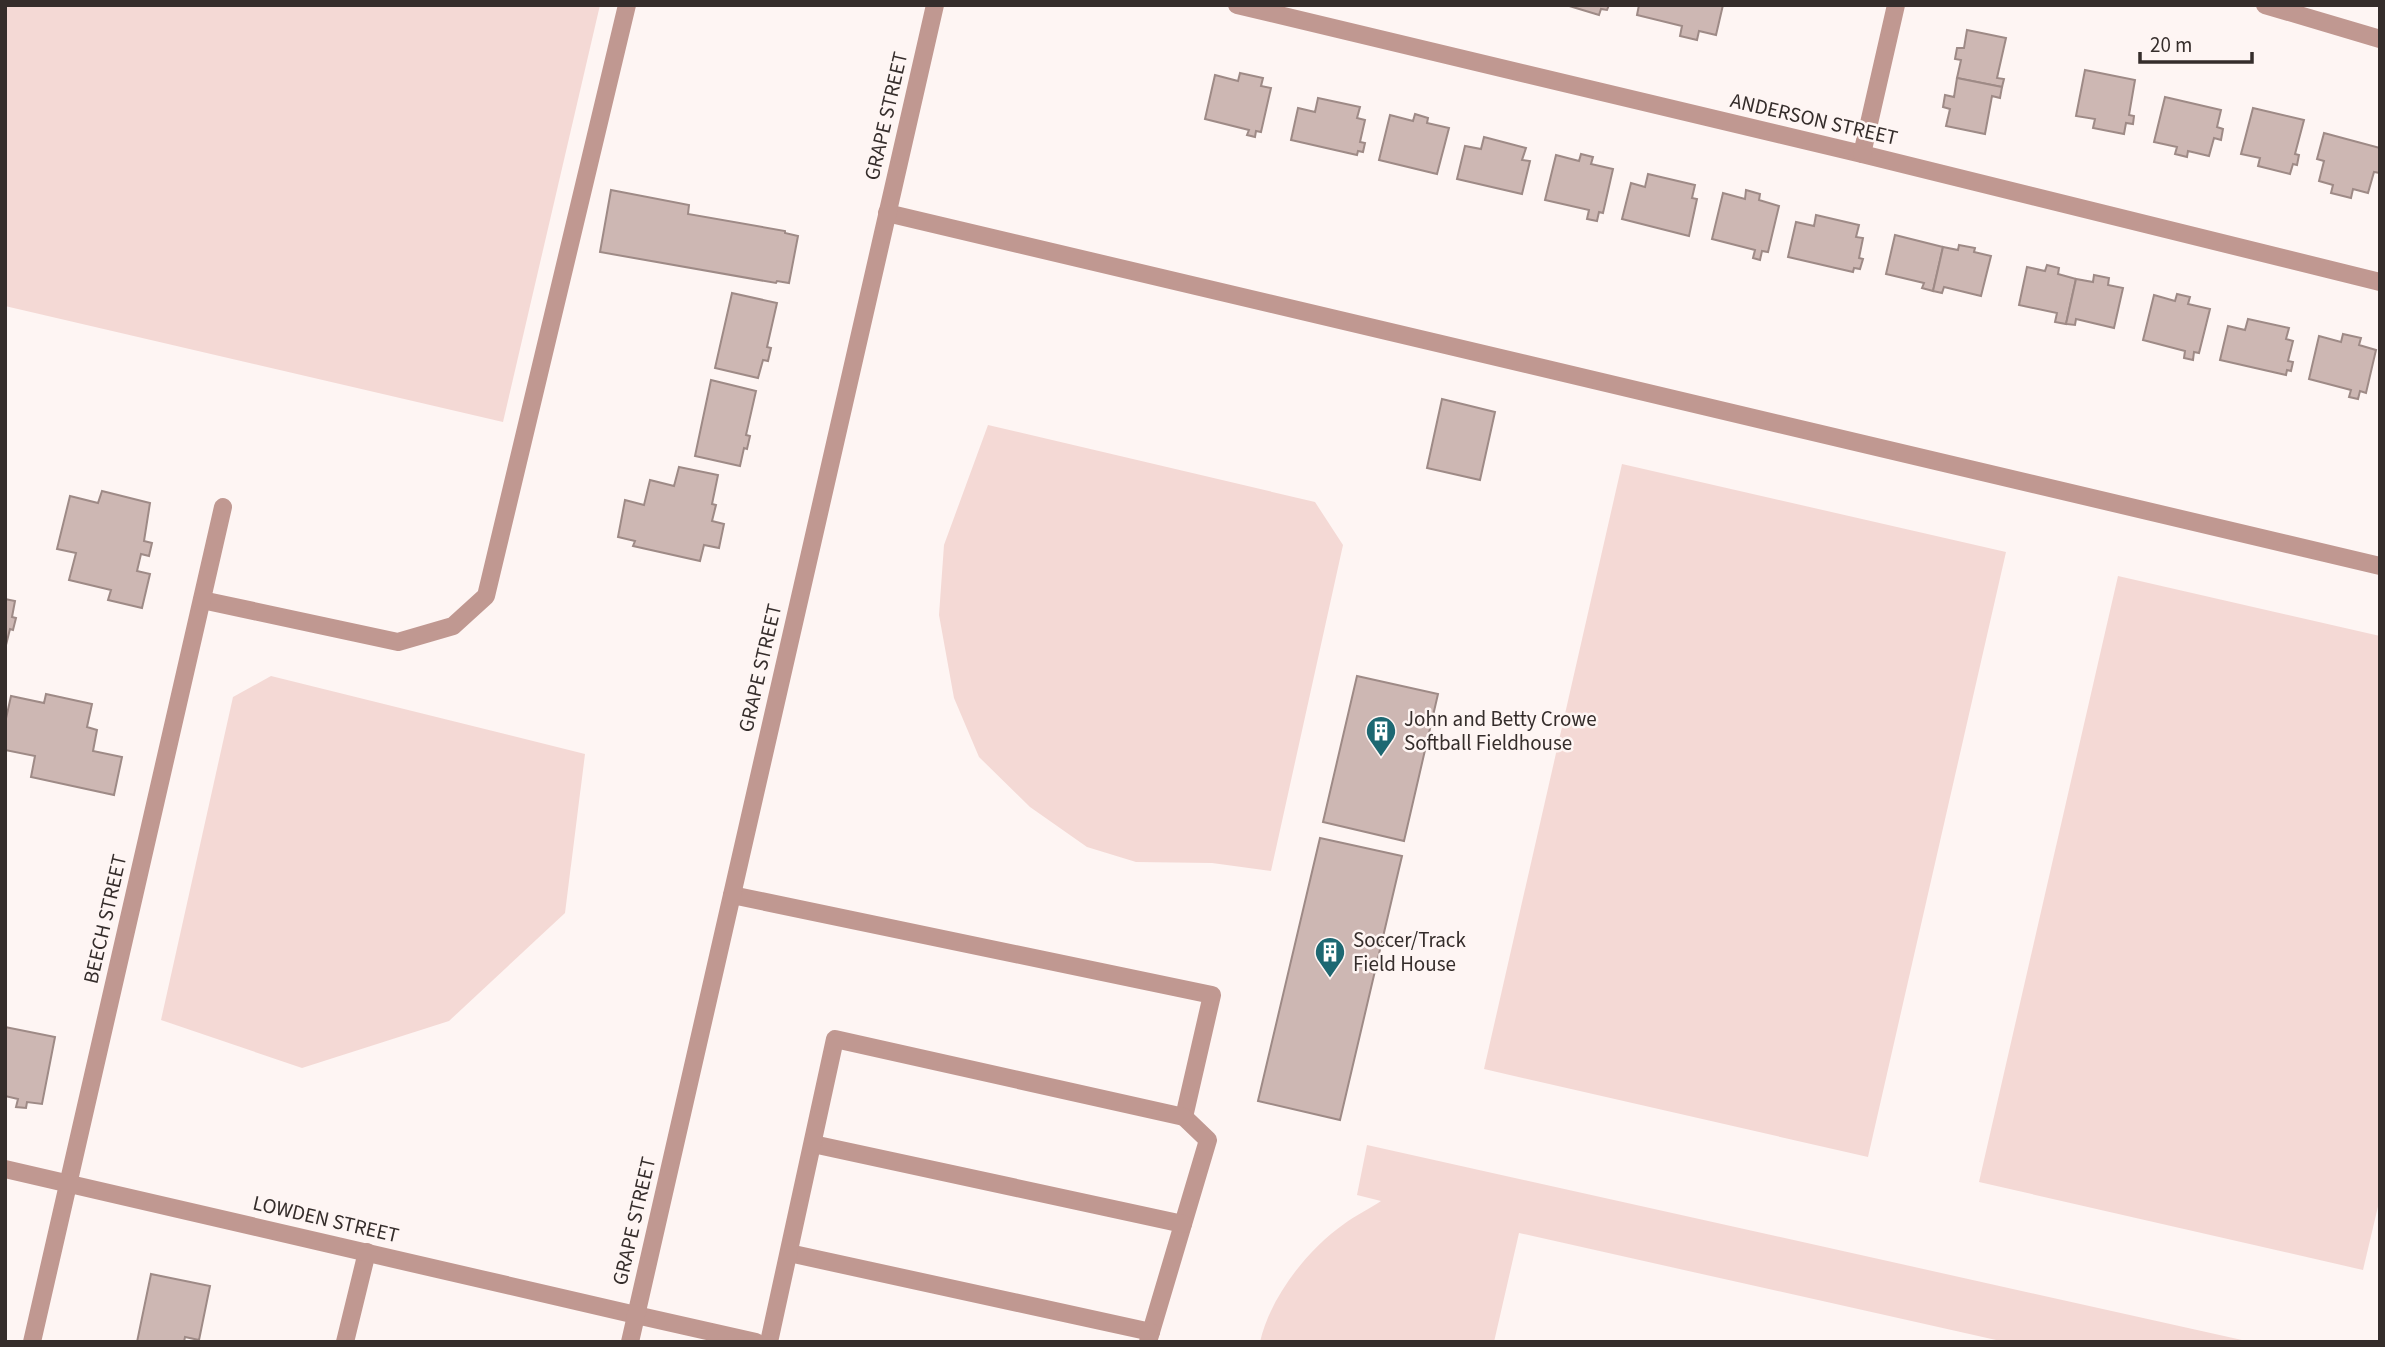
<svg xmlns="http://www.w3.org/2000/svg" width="2385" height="1347" viewBox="0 0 2385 1347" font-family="'Source Sans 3',sans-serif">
<rect width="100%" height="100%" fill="#fef5f3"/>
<g fill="#f4d9d5">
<polygon points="5,5 600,5 503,422 5,306"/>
<polygon points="988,425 1315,502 1343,545 1271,871 1212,863 1136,862 1087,847 1030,807 979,757 954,698 939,615 944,545"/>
<polygon points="1622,464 2006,552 1868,1157 1484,1069"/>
<polygon points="2118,576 2380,636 2380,1198 2363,1270 1979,1182"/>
<polygon points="271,676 585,754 565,913 449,1021 302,1068 161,1020 233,697"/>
<path d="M1367,1145L2242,1340V1342H2005L1519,1233L1494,1342H1260C1270,1297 1308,1249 1344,1224C1356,1215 1369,1209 1381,1201L1357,1195Z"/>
</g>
<g fill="#cdb7b3" stroke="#9e8a86" stroke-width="2">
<polygon points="1566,5 1609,5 1607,10 1601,9 1599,15"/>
<polygon points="1639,5 1723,5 1716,35 1699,31 1697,40 1680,36 1682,26 1637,15"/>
<polygon points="1967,30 2006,38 1997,78 2004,79 2002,87 1957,78 1961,60 1955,59 1957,48 1964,48"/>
<polygon points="2085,70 2135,80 2129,115 2134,116 2133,124 2126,123 2124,134 2093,128 2095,119 2076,116"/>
<polygon points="1240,73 1263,78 1261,86 1271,88 1261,132 1256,131 1255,137 1247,135 1249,130 1205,119 1215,75 1238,81"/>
<polygon points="1957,78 2002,87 2000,98 1992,96 1985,134 1946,126 1950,109 1943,107 1945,95 1954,97"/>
<polygon points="2165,97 2221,110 2217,127 2223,129 2221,140 2214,138 2209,156 2188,151 2187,157 2175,154 2177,147 2154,142"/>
<polygon points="1318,98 1360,107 1357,118 1365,120 1360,142 1365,143 1363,152 1358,151 1357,155 1291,140 1298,108 1315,112"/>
<polygon points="2253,108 2304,120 2295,154 2299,155 2297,165 2293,164 2290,174 2258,166 2260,158 2241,154"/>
<polygon points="1415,114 1428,118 1427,123 1449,128 1437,174 1379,160 1390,115 1413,121"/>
<polygon points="2324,133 2380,148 2380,173 2374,172 2368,193 2353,189 2351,198 2331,193 2333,185 2319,181 2324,161 2317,159"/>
<polygon points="1484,137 1526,148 1522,160 1530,161 1522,194 1457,179 1465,146 1481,149"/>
<polygon points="1581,154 1593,157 1591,164 1613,169 1603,213 1599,212 1597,221 1587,219 1589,210 1545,200 1556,155 1579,161"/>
<polygon points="1648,174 1695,185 1692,198 1697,199 1689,236 1622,219 1631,183 1645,187"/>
<polygon points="611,190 689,205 688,214 785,231 785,233 798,236 789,283 777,281 776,283 600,252"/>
<polygon points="1746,190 1760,194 1759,200 1779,206 1768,252 1762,251 1760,260 1753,258 1755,250 1712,239 1723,193 1745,199"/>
<polygon points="1816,215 1859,225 1856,237 1863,238 1859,258 1863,259 1860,269 1854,268 1853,272 1788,257 1796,222 1814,226"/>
<polygon points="1895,235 1943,247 1933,291 1922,288 1924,283 1886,274"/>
<polygon points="1959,245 1975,248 1974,252 1991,256 1981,296 1944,287 1942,293 1933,291 1943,247 1958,250"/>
<polygon points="2047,265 2059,268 2058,274 2076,279 2066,324 2055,322 2057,313 2019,305 2027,267 2045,271"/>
<polygon points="2094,275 2109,278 2108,285 2123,288 2114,328 2076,319 2075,325 2066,324 2076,279 2093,282"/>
<polygon points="732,293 777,303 767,347 771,348 768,361 763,360 758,378 715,368"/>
<polygon points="2177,294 2190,297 2188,304 2210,309 2199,353 2194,352 2193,360 2184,358 2185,351 2143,340 2154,295 2175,301"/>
<polygon points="2248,319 2289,328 2286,339 2293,341 2288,361 2293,362 2291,371 2287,370 2286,375 2220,360 2228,326 2245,330"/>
<polygon points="2343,334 2361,338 2359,345 2376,350 2366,393 2360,391 2358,399 2349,397 2351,390 2309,379 2319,336 2341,342"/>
<polygon points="711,380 756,391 746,435 750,436 747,449 744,448 740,466 695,456"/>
<polygon points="1442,399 1495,412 1480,480 1427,468"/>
<polygon points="679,467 718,475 712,504 716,505 712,521 724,524 719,548 704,545 700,561 633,546 635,541 618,537 625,500 644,505 650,480 674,486"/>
<polygon points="102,491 150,503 144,541 152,543 149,556 141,554 137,571 150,574 142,608 108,600 111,590 69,580 76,553 57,549 70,496 98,503"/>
<polygon points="5,599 15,601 12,617 16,618 13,630 10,629 6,645"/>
<polygon points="1357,676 1438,694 1404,841 1323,822"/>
<polygon points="46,694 92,704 87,727 97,730 93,751 122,757 114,795 31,777 35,756 5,750 5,723 11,696 44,703"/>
<polygon points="1320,838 1402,856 1340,1120 1258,1101"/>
<polygon points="5,1027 55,1037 42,1104 27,1102 26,1108 16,1107 18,1099 5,1096"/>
<polygon points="151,1274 210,1286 199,1340 185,1337 184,1342 137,1342"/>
</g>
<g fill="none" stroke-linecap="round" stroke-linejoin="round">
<g stroke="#c09891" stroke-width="18">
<polyline points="2265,5 2380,39"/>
<polyline points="887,213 2380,566"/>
<polyline points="202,600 398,642 453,626 486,596 627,5"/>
<polyline points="732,895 1212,995 1184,1117 1208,1140 1148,1342"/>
<polyline points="813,1144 1183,1224"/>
<polyline points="789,1253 1151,1332"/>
<polyline points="636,1315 756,1342"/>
<polyline points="345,1342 367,1252"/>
<polyline points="769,1342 835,1039 1184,1117"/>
</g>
<g stroke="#c09891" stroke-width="18">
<polyline points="1237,5 1862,154 2380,282"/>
<polyline points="1862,154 1896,5"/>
<polyline points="32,1342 223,507"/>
</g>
<g stroke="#c09891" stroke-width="18">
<polyline points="5,1169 636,1315"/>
<polyline points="630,1342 935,5"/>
</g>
</g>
<defs>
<g id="building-pin" transform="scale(1.575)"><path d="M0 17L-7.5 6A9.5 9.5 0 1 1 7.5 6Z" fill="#1d6872" stroke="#fef5f3"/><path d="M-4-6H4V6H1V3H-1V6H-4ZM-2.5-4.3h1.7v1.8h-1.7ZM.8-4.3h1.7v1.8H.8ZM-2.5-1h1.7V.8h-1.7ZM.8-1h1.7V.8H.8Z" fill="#fff"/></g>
</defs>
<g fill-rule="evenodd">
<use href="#building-pin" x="1381" y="731"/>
<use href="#building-pin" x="1330" y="952"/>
</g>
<g text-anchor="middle" stroke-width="5" stroke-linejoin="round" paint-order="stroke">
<g font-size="21" fill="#352d2b" stroke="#fef5f3">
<text transform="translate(886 116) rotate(-77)" y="7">GRAPE STREET</text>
<text transform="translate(1814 119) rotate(13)" y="7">ANDERSON STREET</text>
<text transform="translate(760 668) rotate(-77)" y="7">GRAPE STREET</text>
<text transform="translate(105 919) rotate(-77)" y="7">BEECH STREET</text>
<text transform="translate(326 1219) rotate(13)" y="7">LOWDEN STREET</text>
<text transform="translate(634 1221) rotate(-77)" y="7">GRAPE STREET</text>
</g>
<g font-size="21" fill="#352d2b" stroke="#fef5f3" text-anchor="start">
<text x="1404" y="726">John and Betty Crowe<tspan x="1404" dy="24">Softball Fieldhouse</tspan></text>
<text x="1353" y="947">Soccer/Track<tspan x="1353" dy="24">Field House</tspan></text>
</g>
</g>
<rect width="2385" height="1347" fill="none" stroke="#352d2b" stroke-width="14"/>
<path d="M2140 52v10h112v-10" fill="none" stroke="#352d2b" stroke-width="3.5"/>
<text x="2150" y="52" font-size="21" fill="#352d2b" stroke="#fef5f3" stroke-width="5" paint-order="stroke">20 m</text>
</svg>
